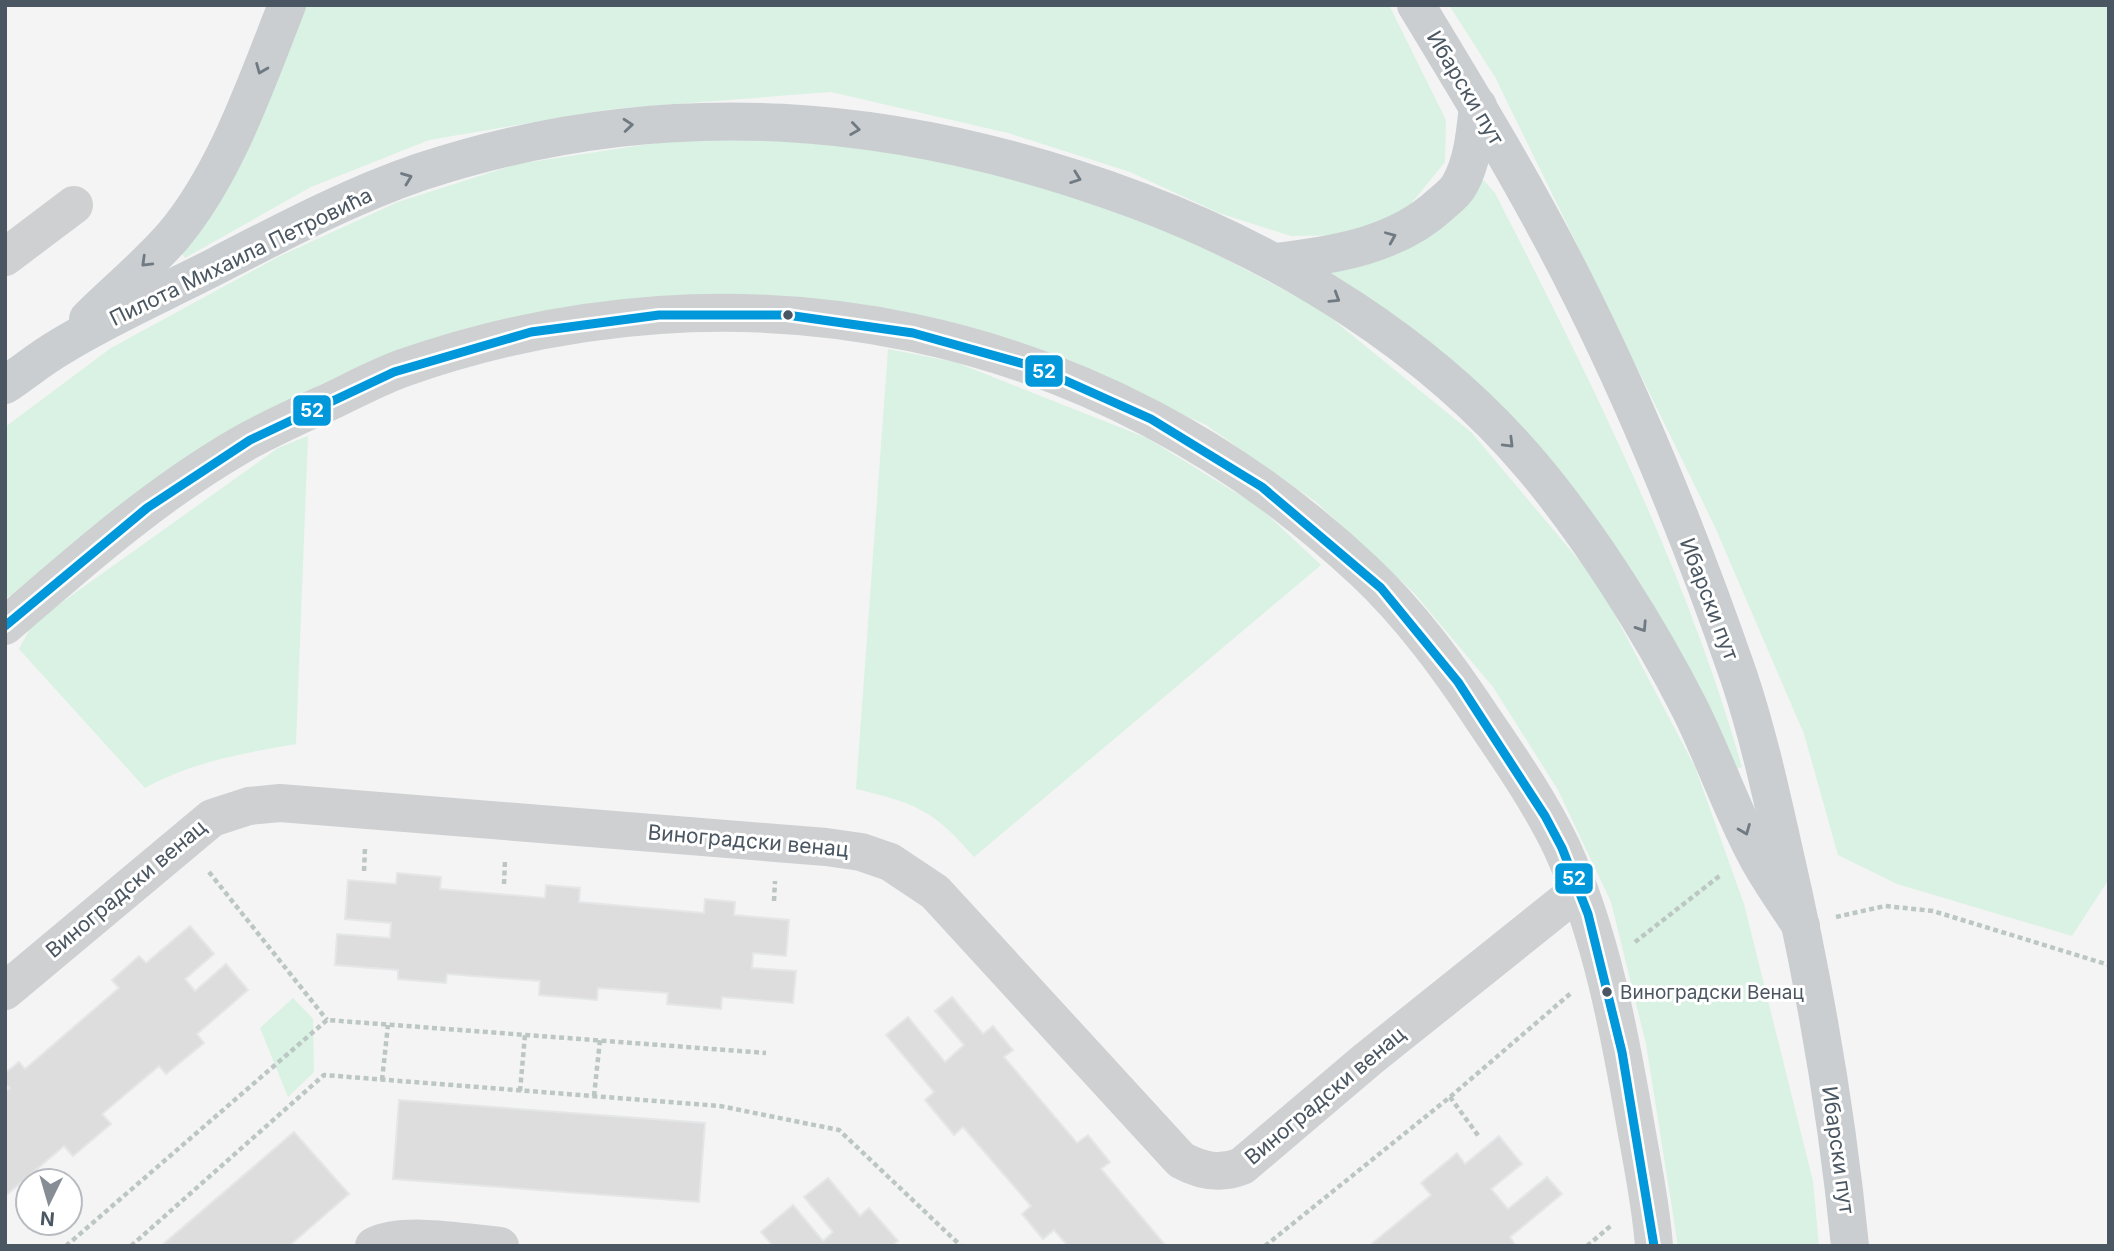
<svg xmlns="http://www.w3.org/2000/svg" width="2114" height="1251" viewBox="0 0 2114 1251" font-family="Inter,sans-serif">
<rect width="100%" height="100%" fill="#f4f4f4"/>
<g fill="#d9f2e3">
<polygon points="297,5 1389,5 1446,120 1445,162 1410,205 1355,235 1291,236 1219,213 1130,172 1008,133 831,92 612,109 429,140 311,187 185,258 177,247"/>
<polygon points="1449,5 2109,5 2109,879 2072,936 1897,884 1838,855 1804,734 1715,527 1495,77"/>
<polygon points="821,138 977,164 1171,230 1320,309 1472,433 1598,583 1695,767 1744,904 1813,1181 1819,1246 1678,1246 1646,1044 1611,902 1558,790 1493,687 1414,593 1316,502 1206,425 1066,361 935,320 718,294 511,320 364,367 5,599 5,427 111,348 280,256 398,202 517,164 676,140"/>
<path d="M1481,177L1495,193C1589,377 1685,567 1742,767L1729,771L1621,572L1313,270Z"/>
<path d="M888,349L955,362L1147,438L1259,507L1321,565L974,857C934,810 915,803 856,789Z"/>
<path d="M308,436L296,744C243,753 192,762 145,788L19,649L33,623L278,448Z"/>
<polygon points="293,998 313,1019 314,1072 288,1097 260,1028"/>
</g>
<g fill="#ddddde" stroke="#e5e6e7" stroke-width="2">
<polygon points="397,873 441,877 440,889 545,898 546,885 580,888 579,902 704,913 705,899 735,902 734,915 789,920 786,956 753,953 752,968 796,971 793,1003 722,997 721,1009 667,1004 668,993 598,988 597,1000 539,995 540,981 447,974 446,983 398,979 398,970 335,965 337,934 390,938 391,923 345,919 348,880 396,884"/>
<polygon points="190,926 214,954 185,979 195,991 226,964 248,990 197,1034 204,1043 166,1074 159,1066 102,1114 111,1124 73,1156 64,1146 5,1196 5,1092 10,1088 5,1083 5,1073 19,1062 25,1069 119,988 112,980 139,956 146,963"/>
<polygon points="952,997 983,1034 993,1026 1013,1050 1004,1057 1077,1143 1088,1135 1110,1162 1101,1169 1166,1246 1068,1246 1054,1230 1043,1239 1022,1214 1031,1206 963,1127 954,1135 925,1100 934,1092 886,1035 908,1017 945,1062 964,1045 935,1011"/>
<polygon points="399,1100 705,1123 699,1202 393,1179"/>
<polygon points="294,1132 349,1194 289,1246 161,1246"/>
<polygon points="1499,1136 1522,1164 1491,1189 1508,1209 1547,1177 1562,1194 1510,1237 1516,1246 1369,1246 1431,1195 1421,1183 1457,1153 1465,1164"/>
<polygon points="828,1178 860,1216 869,1208 898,1241 892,1246 773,1246 761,1232 793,1205 823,1241 833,1232 804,1197"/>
</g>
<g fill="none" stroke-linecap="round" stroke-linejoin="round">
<g stroke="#bcc7c4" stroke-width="4.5" stroke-dasharray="5 3.5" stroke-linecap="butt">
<polyline points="364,871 365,848"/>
<polyline points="209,872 327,1020"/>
<polyline points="504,884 505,860"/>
<polyline points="774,901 775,881"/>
<polyline points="1836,917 1885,906 1933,911 2109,965"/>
<polyline points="1635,942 1722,874"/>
<polyline points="382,1080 388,1025"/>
<polyline points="520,1091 525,1035"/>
<polyline points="594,1096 600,1040"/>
<polyline points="1450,1097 1480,1138"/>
<polyline points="66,1246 327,1020 766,1053"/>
<polyline points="131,1246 324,1075 720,1106 839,1130 961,1246"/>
<polyline points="1265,1246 1450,1097 1571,993"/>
<polyline points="1587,1246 1613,1224"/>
</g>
<g stroke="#ced0d2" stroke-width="38">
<polyline points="5,257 74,205"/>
<path d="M5,626C79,562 153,496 239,446C268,429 300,415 331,401C354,390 378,377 403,368C742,249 1103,325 1364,571C1411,615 1450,669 1485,722C1513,763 1541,804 1562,848C1601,934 1619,1030 1635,1122C1642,1163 1651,1204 1654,1246"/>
<path d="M5,991L212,818L249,806L280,803L826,847L861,852L890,862L935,892L1181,1160C1201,1171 1220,1175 1242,1166L1368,1059L1578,891"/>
<path d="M374,1246C404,1231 466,1243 500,1246"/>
</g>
<g stroke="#caced1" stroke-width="38">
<path d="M1416,5C1475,102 1534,199 1584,301C1644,422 1695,550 1739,677C1758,734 1771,793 1784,851C1814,981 1837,1113 1850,1246"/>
<path d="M1277,262C1336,254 1396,246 1441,204C1448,198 1456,192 1460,184C1473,160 1475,133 1478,106"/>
<path d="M88,319C116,291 148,265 173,236C226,173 257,81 287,5"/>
<path d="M5,385C23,373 41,358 60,347C110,316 166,292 218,265C284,231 350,196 420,172C665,91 901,112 1139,201C1285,256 1431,346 1532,466C1590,535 1649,628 1690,709C1713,755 1730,805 1754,851C1767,877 1785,901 1801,926"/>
</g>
<g stroke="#fff" stroke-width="14">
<polyline id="bus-1" points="5,626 147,508 250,440 394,372 531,332 659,315 787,315 913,333 1035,367 1151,419 1262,487 1381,588 1458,682 1545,816 1562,848 1588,914 1622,1052 1654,1246"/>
</g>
<use href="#bus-1" stroke="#0098da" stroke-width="9"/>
</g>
<defs><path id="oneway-chevron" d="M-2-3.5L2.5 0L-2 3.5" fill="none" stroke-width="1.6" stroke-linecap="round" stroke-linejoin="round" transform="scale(1.75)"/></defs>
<g stroke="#707a83">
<use href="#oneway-chevron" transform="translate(261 69) rotate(112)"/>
<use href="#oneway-chevron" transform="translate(628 125) rotate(-5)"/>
<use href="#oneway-chevron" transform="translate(855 129) rotate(8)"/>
<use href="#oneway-chevron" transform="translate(407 178) rotate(-21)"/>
<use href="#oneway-chevron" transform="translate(1076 178) rotate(20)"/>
<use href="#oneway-chevron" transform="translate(1391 237) rotate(-23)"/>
<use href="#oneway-chevron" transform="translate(146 262) rotate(136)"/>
<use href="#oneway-chevron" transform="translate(1335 298) rotate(32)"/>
<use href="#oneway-chevron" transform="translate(1509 443) rotate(45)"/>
<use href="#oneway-chevron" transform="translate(1642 627) rotate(57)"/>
<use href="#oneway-chevron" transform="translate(1745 830) rotate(68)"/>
</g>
<g fill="#4a5661" stroke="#fff" stroke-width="2.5">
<circle cx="788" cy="315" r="6"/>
<circle cx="1607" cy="992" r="6"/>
</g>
<g text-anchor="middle" stroke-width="6" stroke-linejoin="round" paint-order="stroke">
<g font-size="19" fill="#4a5661" stroke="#fff" text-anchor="start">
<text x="1620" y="999">Виноградски Венац</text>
</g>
<g font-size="21" fill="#4a5661" stroke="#fff">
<text transform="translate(1465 88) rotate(59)" y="7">Ибарски пут</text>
<text transform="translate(241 257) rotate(-26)" y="7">Пилота Михаила Петровића</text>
<text transform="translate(1709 599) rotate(69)" y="7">Ибарски пут</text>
<text transform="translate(748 841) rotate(5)" y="7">Виноградски венац</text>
<text transform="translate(126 889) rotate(-40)" y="7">Виноградски венац</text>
<text transform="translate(1325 1096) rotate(-40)" y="7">Виноградски венац</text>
<text transform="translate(1838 1150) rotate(82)" y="7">Ибарски пут</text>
</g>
</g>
<g stroke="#fff" stroke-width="2.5">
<rect x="1024" y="354" width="40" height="34" rx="7" fill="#0098da"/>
<rect x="292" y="394" width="40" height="33" rx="7" fill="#0098da"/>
<rect x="1554" y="862" width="40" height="33" rx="7" fill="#0098da"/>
</g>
<g font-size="19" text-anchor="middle" font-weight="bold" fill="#fff">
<text x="1044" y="378">52</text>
<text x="312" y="417">52</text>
<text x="1574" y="885">52</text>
</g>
<rect width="2114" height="1251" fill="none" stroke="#4a5661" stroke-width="14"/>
<g transform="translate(49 1202) rotate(185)"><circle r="33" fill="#ffffff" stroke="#b7bbc0" stroke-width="2"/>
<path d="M0-5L12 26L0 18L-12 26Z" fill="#868d94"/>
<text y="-10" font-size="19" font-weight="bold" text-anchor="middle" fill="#4a5661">N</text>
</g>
</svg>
